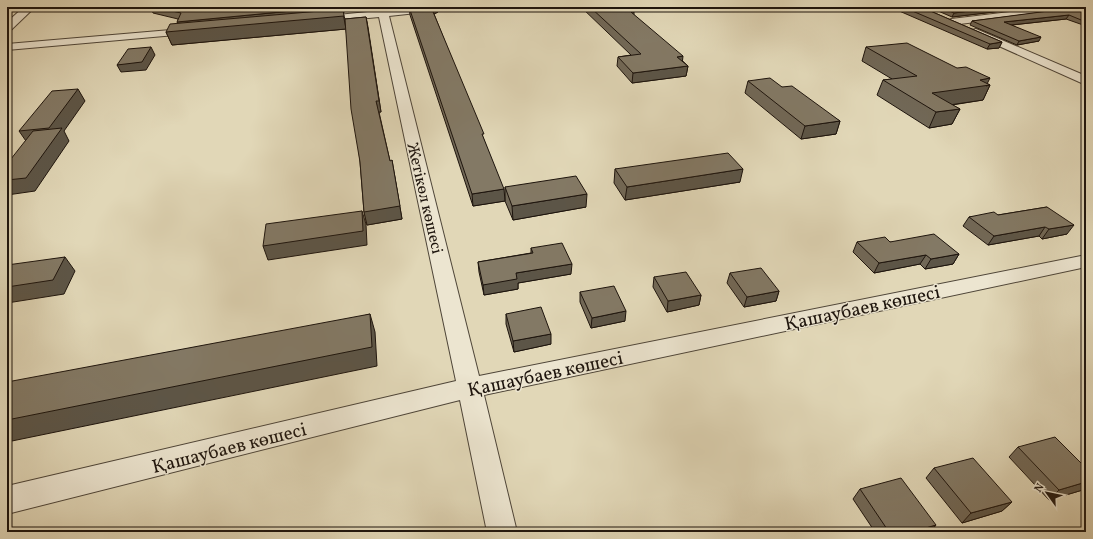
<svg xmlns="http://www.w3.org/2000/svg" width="1093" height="539" viewBox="0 0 1093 539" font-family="Vollkorn,serif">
<rect width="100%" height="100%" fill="#e1d7b7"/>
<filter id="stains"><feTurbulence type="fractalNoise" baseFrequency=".005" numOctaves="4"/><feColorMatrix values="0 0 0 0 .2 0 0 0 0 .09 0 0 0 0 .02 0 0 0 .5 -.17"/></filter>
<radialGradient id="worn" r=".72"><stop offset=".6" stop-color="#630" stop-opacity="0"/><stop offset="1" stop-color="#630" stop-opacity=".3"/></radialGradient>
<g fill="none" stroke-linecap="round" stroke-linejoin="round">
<g stroke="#4e4538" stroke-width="2">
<g id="minor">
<polygon points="24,7 35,7 11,30 7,31 7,22"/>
<polygon points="377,7 387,7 388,10 415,7 449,7 444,10 389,16 479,376 1086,255 1086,267 484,395 517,532 487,532 460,400 7,514 7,486 456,381 379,17 317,23 312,20 317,17 378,11"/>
<polygon points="1051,7 1081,7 1076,10 951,25 946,22 951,19"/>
<polygon points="194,28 198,29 199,31 198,33 7,50 7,44"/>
<polygon points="976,29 1086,76 1086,85 972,34 971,32 972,30"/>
</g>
</g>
<use href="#minor" fill="#ece5d0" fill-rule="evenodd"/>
</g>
<g fill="#716857" stroke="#1d140d">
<polygon points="151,7 223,7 232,9 344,13 343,13 345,19 366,17 381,112 379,112 390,161 394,173 402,219 367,225 364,212 360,162 346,29 172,45 166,32 178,24 178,19 153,13"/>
<polygon points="409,7 437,7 438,12 434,14 484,140 505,201 473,206 410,15"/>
<polygon points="581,7 629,7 634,12 634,15 688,66 686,76 632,83 617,66 618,57 631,55"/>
<polygon points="890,7 921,7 1002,42 999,48 987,49"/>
<polygon points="929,7 1020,7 1019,9 952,17"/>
<polygon points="1086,7 1086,26 1066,19 1012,25 1039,41 1017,45 970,25 972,21"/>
<polygon points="866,47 988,84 990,85 983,100 952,105 960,109 952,124 929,128 877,95 883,80 892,79 862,61"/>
<polygon points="748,81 782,87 840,121 836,134 801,139 745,93"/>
<polygon points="615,169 740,182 625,200 614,183"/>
<polygon points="505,187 586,207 513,220 505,201"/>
<polygon points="1047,207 1067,234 1042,239 1039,236 988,245 963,226 969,217 998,215"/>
<polygon points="857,242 890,242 959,254 953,264 925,269 920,264 874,273 853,252"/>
<polygon points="531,248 571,274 518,283 518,289 484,295 479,272 478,262 531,253"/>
<polygon points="730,273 779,291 776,301 744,307 727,283"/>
<polygon points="654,277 701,295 699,305 667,312 653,287"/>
<polygon points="580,292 625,321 591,328 580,302"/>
<polygon points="506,314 551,344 514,352 506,324"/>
<polygon points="1018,447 1086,467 1086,489 1049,500 1009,457"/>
<polygon points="934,468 1012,502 1002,511 962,523 926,478"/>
<polygon points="860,489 936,525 930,532 875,532 853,499"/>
</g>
<g fill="#5c5547" stroke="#1d140d">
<polygon points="333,7 343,7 344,13 343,13 346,29 172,45 166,32 180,29 177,22"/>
<polygon points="431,7 437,7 438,12 432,15"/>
<polygon points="1001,7 1020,7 1019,9 952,17 954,13"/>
<polygon points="1069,15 1066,19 1002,26 1004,22"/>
<polygon points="366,17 368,27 381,112 378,112 376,101"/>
<polygon points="1041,37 1039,41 1017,45 1019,41"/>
<polygon points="1002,42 999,48 987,49 990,44"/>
<polygon points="151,47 155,55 146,70 121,72 117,65"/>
<polygon points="683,56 682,65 677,57"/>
<polygon points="688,66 686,76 632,83 633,73"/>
<polygon points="990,78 986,86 990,85 983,100 929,108 932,93 980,80"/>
<polygon points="78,89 85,101 64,131 69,141 35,191 7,195 7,180 28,144 19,131"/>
<polygon points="960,109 952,124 929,128 936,112"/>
<polygon points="840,121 836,134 801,139 805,126"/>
<polygon points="392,160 402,219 367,225 364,212"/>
<polygon points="743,169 740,182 625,200 627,187"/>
<polygon points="504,189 505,201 473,206 472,194"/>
<polygon points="587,194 586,207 513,220 512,206"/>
<polygon points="362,211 366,224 367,245 268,260 263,246"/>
<polygon points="1074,225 1067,234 1042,239 1049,229"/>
<polygon points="1045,227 1039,236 988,245 994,236"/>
<polygon points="959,254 953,264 925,269 931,259"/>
<polygon points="926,255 920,264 874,273 879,263"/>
<polygon points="65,257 75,271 64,294 7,303 7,287"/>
<polygon points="572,264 571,274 518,283 518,289 484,295 483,285 516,273"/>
<polygon points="779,291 776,301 744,307 747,297"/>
<polygon points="701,295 699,305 667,312 668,301"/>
<polygon points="626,311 625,321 591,328 592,318"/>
<polygon points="370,314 375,332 377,366 7,442 7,420"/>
<polygon points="551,334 551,344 514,352 513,341"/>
<polygon points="1086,482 1086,489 1049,500 1059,490"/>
<polygon points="1012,502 1002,511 962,523 971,513"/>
<polygon points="936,525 930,532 912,532"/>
</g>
<g fill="#837965" stroke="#1d140d">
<polygon points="154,7 223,7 232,9 237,7 333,7 177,22 181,13"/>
<polygon points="409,7 431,7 484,134 482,134 504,189 472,194"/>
<polygon points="590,7 629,7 634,12 631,12 683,56 677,57 688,66 633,73 618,57 641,54"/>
<polygon points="903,7 921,7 1002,42 990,44"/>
<polygon points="941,7 1001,7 954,13"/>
<polygon points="1079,7 1086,7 1086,22 1069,15 1004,22 1041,37 1019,41 972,21"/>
<polygon points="343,9 344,16 166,32 170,24"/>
<polygon points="366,17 379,101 376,101 390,161 392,160 400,206 364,212 360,162 351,109 345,19"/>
<polygon points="907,43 957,68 966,67 990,78 980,80 990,85 932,93 960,109 936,112 883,80 917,76 866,47"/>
<polygon points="151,47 142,62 117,65 128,49"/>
<polygon points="770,78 782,87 792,86 840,121 805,126 748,81"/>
<polygon points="78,89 49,128 19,131 52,91"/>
<polygon points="62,128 26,178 7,180 7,164 33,131"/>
<polygon points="728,153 743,169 627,187 615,169"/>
<polygon points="576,176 587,194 512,206 505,187"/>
<polygon points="1047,207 1074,225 1049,229 1045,227 994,236 969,217 994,212 998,215"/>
<polygon points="362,211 363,231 263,246 266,224"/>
<polygon points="934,234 959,254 931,259 926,255 879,263 857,242 885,237 890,242"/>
<polygon points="562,243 572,264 516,273 517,279 483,285 478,262 533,253 531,248"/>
<polygon points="65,257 53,280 7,287 7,265"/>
<polygon points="761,268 779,291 747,297 730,273"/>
<polygon points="686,272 701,295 668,301 654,277"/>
<polygon points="614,286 626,311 592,318 580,292"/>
<polygon points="541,307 551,334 513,341 506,314"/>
<polygon points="370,314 372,347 7,420 7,382"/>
<polygon points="1055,437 1085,467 1086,467 1086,482 1059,490 1018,447"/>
<polygon points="973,458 1012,502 971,513 934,468"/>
<polygon points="901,478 936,525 912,532 889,532 860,489"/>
</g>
<g text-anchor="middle" stroke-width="3" stroke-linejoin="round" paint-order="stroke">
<g font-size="16" fill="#1d140d" stroke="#ece5d0">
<text transform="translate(426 198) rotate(77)" y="6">Жетікөл көшесі</text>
</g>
<g font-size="19" fill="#1d140d" stroke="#ece5d0">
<text transform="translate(862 307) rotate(-12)" y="7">Қашаубаев көшесі</text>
<text transform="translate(545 373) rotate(-12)" y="7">Қашаубаев көшесі</text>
<text transform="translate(229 447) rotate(-14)" y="7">Қашаубаев көшесі</text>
</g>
</g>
<rect width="1093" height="539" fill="none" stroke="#e1d7b7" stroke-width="24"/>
<rect x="8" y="8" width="1077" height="523" fill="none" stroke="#1d140d" stroke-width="2"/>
<rect x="12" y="12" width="1069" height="515" fill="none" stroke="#1d140d"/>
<g transform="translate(1047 493) rotate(303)" stroke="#ece5d0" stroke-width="3" paint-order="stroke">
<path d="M0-3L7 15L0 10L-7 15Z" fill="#1d140d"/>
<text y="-6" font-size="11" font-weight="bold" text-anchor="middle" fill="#1d140d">N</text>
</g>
<rect width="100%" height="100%" filter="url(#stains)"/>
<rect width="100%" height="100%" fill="url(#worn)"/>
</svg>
